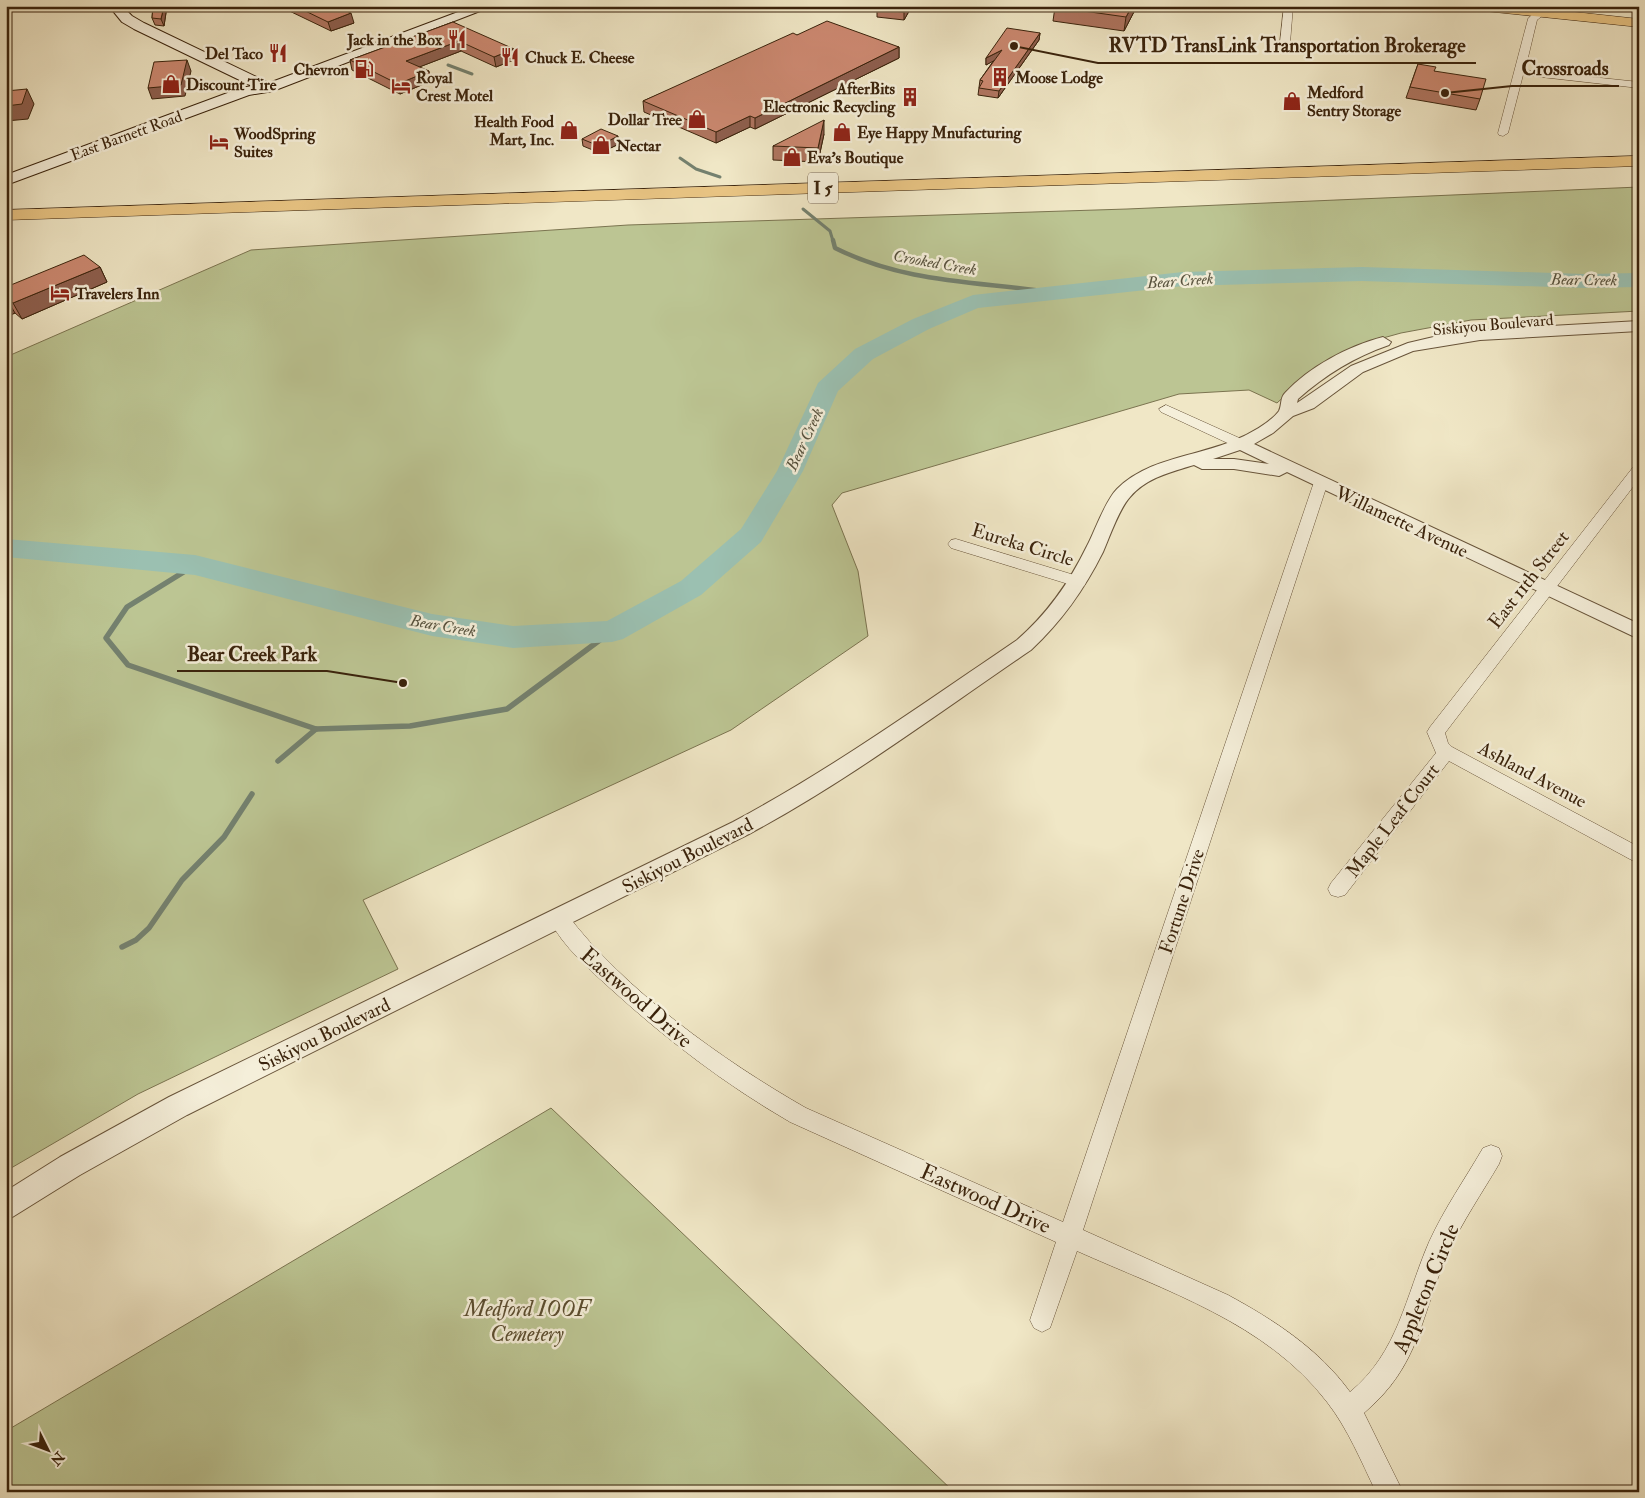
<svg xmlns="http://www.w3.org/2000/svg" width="1645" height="1498" viewBox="0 0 1645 1498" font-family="'IM FELL Double Pica',serif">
<rect width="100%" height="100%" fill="#f0e7c6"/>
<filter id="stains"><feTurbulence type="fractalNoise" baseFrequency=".004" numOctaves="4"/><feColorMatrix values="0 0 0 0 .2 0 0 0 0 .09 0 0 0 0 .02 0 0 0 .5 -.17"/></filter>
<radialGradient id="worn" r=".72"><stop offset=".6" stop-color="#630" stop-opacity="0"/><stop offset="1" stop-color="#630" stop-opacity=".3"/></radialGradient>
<g fill="#bcc593" stroke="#7b7450">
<polygon points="1639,187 1639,311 1471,320 1401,333 1383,338 1302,380 1277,403 1249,390 1179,394 842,493 832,505 858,571 868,636 731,730 363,900 398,969 138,1094 6,1171 6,357 251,250 628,225 1127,209"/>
<polygon points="551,1108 954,1492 6,1492 6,1431"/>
</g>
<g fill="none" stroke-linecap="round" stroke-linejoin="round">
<g stroke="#74816f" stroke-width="3">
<polyline points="448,65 472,74"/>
<polyline points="680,158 696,169 720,177"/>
<polyline points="803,209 830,231 833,241"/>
</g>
<path stroke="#74816f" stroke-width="4.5" d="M833,240L835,248C907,284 978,281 1056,293"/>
<g stroke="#74816f" stroke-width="5.5">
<polyline points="195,565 127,607 106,638 128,665 316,729"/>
<polyline points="278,761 316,729 410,726 507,709 612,631"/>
<polyline points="122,947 136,940 149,928 182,880 224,837 252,794"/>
</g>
<polygon fill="#9bc0b1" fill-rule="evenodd" points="1362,267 1585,274 1639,273 1639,287 1585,288 1362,281 1183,286 978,308 929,329 873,359 838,391 803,471 761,542 701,595 623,639 612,642 513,648 432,636 195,575 6,557 6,539 195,555 432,614 513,626 607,621 681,581 741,529 777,471 818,383 855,349 913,319 973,295 1183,272"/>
<g stroke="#68543a" stroke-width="1">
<g id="minor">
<polygon points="1284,6 1293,6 1290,43 1285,46 1280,43"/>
<polygon points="1540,6 1549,6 1547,12 1537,20 1525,70 1639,82 1639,88 1523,75 1508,133 1503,136 1499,135 1498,133 1528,19"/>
<polygon points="1166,405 1246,441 1248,444 1241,448 1236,447 1161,412 1159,409"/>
<polygon points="1639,465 1639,479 1445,733 1448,743 1452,747 1639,847 1639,864 1449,761 1345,895 1338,897 1331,895 1328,889 1331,883 1436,753 1427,732 1430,727 1634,466"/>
<path d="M1321,477L1328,482L1083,1230L1228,1295C1274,1320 1319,1349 1350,1392C1398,1353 1406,1295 1429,1242C1444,1209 1465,1179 1483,1148L1491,1145L1499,1148L1502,1156L1499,1164C1482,1193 1462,1222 1448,1253C1420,1316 1421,1365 1364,1413L1403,1492H1376C1361,1461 1348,1429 1327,1402C1267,1323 1164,1290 1077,1251L1050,1328L1042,1332L1034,1328L1030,1320L1056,1242L790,1122C726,1085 667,1040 612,990C590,970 563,947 549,919L552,913L559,911L566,913C624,990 722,1060 806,1108L1063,1222L1314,482Z"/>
<polygon points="956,539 1084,578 1086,582 1084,586 1078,587 951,548 948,544 951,540"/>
</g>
</g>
<g stroke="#68543a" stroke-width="2">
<path id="tertiary" d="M1639,321V331L1480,340L1413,351L1363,372L1314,408L1293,416L1273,433L1254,444L1639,624V639L1287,472L1279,476L1234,469H1202L1194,465C1171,472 1146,478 1130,497C1119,509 1110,536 1103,552C1084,590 1062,621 1031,650C938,713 848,781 749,834L187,1115L80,1175L6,1221V1191L60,1157L169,1097L733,822C832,769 924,703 1017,640C1048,613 1069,583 1087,546C1095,531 1105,501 1117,489C1148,458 1195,457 1235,440C1248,435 1270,423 1279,411C1282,405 1280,398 1285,393C1309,367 1348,346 1383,337L1391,342L1389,345C1354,357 1325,375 1298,399L1297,403L1351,366L1408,343L1442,335L1480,330ZM1240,450L1269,464L1234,459H1213Z"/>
</g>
<g stroke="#3a230c" stroke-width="2">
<polygon id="secondary" points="109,6 122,6 132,16 144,23 269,83 474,6 493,6 273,91 249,95 6,185 6,175 241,88 252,86 134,29 122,22"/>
</g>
<g stroke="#3a230c" stroke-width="1">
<polygon id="primary" points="1468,6 1519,6 1639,19 1639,27 1475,10"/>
</g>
<g stroke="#3a230c" stroke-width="1">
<polygon id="motorway" points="1639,156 1639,166 6,220 6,210"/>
</g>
<use href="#minor" fill="#f5efda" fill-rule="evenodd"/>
<use href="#tertiary" fill="#f5efda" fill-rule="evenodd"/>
<use href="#secondary" fill="#f5efda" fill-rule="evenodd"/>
<use href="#primary" fill="#e8c483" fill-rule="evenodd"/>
<use href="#motorway" fill="#e8c483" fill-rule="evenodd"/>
</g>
<g fill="#af7560" stroke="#3a230c">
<polygon points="153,6 167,6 164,26 155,25 152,18"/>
<polygon points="279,6 335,6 354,23 331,31"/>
<polygon points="912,6 904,20 877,17 877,10"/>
<polygon points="1137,6 1124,31 1053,21 1055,7"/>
<polygon points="453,22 516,59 496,67 461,51 419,67 431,81 400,94 352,70 350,60"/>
<polygon points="1040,33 1039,40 998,98 978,95 980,80 994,60 986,65 986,58"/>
<polygon points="797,35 899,47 899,58 755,129 750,127 716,143 644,112 643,101"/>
<polygon points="1418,64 1434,71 1480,99 1476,110 1406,98"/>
<polygon points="824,134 818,162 773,160 773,146"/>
<polygon points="582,139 619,144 600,153 583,146"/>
<polygon points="100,267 107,282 22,319 15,313 6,317 6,287"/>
</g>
<g fill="#8e5f4e" stroke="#3a230c">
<polygon points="164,6 167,6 164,26 161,19"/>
<polygon points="908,6 912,6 904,20 904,12"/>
<polygon points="1132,6 1137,6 1124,31 1126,17"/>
<polygon points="351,13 354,23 331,31 328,22"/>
<polygon points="1040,33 1039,40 998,98 999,91"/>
<polygon points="459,41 461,51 409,71 406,61"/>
<polygon points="899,47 899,58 755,129 755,118"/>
<polygon points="514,49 516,59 496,67 494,57"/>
<polygon points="1002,50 1001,57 986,65 986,58"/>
<polygon points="6,55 10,64 6,73"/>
<polygon points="187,60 191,71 185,96 152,99 148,88"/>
<polygon points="429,71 431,81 400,94 398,84"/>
<polygon points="6,84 12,97 27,89 34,104 28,119 6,121"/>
<polygon points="750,116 750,127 716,143 716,132"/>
<polygon points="824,120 824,134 818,162 818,148"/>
<polygon points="618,136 619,144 600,153 599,146"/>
<polygon points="100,267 107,282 22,319 13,303"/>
<polygon points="6,298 15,313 6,317"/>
</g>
<g fill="#cb8870" stroke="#3a230c">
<polygon points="153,6 164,6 161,19 152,18"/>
<polygon points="295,6 335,6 351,13 328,22"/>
<polygon points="879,6 908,6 904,12 877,10"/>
<polygon points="1056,6 1132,6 1126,17 1055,7"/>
<polygon points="827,21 899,47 755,118 750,116 716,132 643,101 793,33 797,35"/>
<polygon points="453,22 514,49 494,57 459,41 406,61 429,71 398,84 350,60"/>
<polygon points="1007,28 1040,33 999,91 979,88 983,81 980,80 1002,50 986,58"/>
<polygon points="187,60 181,85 148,88 154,62"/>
<polygon points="1418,64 1436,67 1434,71 1486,79 1480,99 1410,87"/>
<polygon points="27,89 22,104 6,106 6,91"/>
<polygon points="824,120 818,148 773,146"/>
<polygon points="601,129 618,136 599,146 582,139"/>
<polygon points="84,255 100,267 13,303 6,298 6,287"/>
</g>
<defs>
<g id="restaurant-bare" transform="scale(1.5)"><path d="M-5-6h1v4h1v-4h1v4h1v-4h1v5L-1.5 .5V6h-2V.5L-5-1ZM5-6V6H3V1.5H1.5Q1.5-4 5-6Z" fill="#8f2418" stroke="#f5efda" stroke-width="2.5" paint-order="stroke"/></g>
<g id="fuel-bare" transform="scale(1.5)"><path d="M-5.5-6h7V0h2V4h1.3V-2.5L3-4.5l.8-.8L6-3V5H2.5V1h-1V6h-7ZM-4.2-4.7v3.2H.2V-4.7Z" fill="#8f2418" stroke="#f5efda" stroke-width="2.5" paint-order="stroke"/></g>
<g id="building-bare" transform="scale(1.5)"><path d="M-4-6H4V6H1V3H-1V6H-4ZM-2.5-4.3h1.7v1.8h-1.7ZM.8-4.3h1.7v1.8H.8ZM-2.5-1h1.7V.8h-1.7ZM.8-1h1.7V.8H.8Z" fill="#8f2418" stroke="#f5efda" stroke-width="2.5" paint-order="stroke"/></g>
<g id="shop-bare" transform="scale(1.5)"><path d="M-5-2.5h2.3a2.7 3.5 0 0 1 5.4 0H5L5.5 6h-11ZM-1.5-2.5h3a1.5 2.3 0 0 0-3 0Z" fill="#8f2418" stroke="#f5efda" stroke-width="2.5" paint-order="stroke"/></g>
<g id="hotel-bare" transform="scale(1.5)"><path d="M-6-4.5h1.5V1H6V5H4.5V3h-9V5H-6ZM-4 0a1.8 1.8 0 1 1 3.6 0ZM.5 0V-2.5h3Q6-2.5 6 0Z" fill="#8f2418" stroke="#f5efda" stroke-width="2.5" paint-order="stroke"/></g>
</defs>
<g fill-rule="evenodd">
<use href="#restaurant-bare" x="457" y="39"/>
<use href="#restaurant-bare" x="278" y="53"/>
<use href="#restaurant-bare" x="510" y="57"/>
<use href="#fuel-bare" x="364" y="69"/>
<use href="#building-bare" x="1000" y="77"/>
<use href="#shop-bare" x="171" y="84"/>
<use href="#hotel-bare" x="401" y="86"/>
<use href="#building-bare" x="910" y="97"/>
<use href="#shop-bare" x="1292" y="101"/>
<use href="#shop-bare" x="697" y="119"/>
<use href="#shop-bare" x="569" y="130"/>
<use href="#shop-bare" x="842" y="132"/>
<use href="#hotel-bare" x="219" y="142"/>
<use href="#shop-bare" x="601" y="145"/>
<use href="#shop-bare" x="792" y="157"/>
<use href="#hotel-bare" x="60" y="293"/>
</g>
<g text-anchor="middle" stroke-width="5" stroke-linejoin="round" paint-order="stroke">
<g font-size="16" font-weight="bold" fill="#3a230c" stroke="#f5efda" text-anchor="start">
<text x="442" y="45" text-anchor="end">Jack in the Box</text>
<text x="263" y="59" text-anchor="end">Del Taco</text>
<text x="525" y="63">Chuck E. Cheese</text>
<text x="349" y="75" text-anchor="end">Chevron</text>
<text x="416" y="83">Royal<tspan x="416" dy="18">Crest Motel</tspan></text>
<text x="1015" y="83">Moose Lodge</text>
<text x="186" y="90">Discount Tire</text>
<text x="895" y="94" text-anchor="end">AfterBits<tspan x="895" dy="18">Electronic Recycling</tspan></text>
<text x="1307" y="98">Medford<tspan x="1307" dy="18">Sentry Storage</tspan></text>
<text x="682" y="125" text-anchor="end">Dollar Tree</text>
<text x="554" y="127" text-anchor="end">Health Food<tspan x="554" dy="18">Mart, Inc.</tspan></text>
<text x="857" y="138">Eye Happy Mnufacturing</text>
<text x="234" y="139">WoodSpring<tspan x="234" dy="18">Suites</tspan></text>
<text x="616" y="151">Nectar</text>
<text x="807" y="163">Eva's Boutique</text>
<text x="75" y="299">Travelers Inn</text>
</g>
<g font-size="16" fill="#3a230c" stroke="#f5efda">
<text transform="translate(126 135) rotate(-20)" y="6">East Barnett Road</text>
<text transform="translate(1493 324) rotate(-5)" y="6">Siskiyou Boulevard</text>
</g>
<g font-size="16" font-style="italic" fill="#57523e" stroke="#f5efda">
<text transform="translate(935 262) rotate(10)" y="6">Crooked Creek</text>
<text transform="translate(1584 279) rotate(1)" y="6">Bear Creek</text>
<text transform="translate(1180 280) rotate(-4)" y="6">Bear Creek</text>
<text transform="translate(804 439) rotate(-65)" y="6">Bear Creek</text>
<text transform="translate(443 625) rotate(10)" y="6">Bear Creek</text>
</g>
<rect fill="#f5efda" stroke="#72604a" stroke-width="1" x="808" y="172.5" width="30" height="31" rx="4"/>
<g font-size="18" font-weight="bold" fill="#3a230c">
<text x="823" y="194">I 5</text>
</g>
<g font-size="19" fill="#3a230c" stroke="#f5efda">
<text transform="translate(1402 521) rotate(25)" y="7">Willamette Avenue</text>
<text transform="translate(1023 544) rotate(17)" y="7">Eureka Circle</text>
<text transform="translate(1528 579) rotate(-52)" y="7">East 11th Street</text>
<text transform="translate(1533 774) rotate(28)" y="7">Ashland Avenue</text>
<text transform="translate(1392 820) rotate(-52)" y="7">Maple Leaf Court</text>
<text transform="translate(687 855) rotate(-27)" y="7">Siskiyou Boulevard</text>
<text transform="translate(1181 901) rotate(-72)" y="7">Fortune Drive</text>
<text transform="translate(324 1034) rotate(-26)" y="7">Siskiyou Boulevard</text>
</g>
<g font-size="22" fill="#3a230c" stroke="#f5efda">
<text transform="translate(637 997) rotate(41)" y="8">Eastwood Drive</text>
<text transform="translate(986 1198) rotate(24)" y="8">Eastwood Drive</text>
<text transform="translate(1425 1288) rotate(-67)" y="8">Appleton Circle</text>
</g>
<g font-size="22" font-style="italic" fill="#5a4c2e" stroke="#f5efda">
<text x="527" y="1316">Medford IOOF<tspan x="527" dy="25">Cemetery</tspan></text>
</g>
</g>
<path fill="none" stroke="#3a230c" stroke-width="2" d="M1014 46L1098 63H1476M1445 93L1512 86H1619M403 683L327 671H177"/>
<g fill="#3a230c" stroke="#f5efda" stroke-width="2">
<circle cx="1014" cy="46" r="5"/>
<circle cx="1445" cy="93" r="5"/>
<circle cx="403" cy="683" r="5"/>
</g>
<g font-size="20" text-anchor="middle" font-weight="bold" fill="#3a230c" stroke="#f5efda" stroke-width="5" stroke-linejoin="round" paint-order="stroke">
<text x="1287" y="52">RVTD TransLink Transportation Brokerage</text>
<text x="1565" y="75">Crossroads</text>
<text x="252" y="661">Bear Creek Park</text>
</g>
<rect width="1645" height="1498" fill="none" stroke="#f0e7c6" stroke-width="25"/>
<rect x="8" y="8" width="1630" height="1483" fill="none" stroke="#3a230c" stroke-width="2.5"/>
<rect x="12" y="12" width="1620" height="1473" fill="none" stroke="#3a230c"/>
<g transform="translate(48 1450) rotate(132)" stroke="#f5efda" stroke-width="4" paint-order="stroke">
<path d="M0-4L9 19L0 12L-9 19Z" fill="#3a230c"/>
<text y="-8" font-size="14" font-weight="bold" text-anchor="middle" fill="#3a230c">N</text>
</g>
<rect width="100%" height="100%" filter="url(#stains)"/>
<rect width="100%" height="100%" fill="url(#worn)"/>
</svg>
